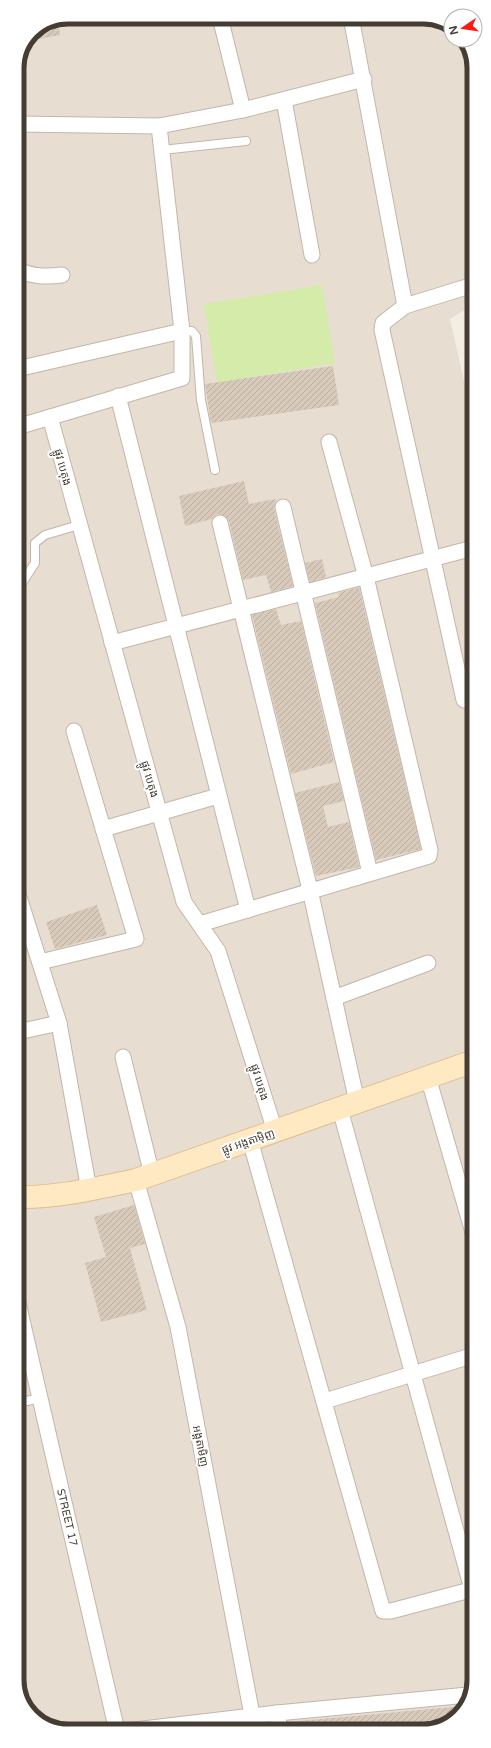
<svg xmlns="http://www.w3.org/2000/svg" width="491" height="1748" viewBox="0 0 491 1748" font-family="'Varela Round','Noto Sans Khmer',sans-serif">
<defs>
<pattern id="building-hatch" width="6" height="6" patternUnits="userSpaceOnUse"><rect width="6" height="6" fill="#d8cabb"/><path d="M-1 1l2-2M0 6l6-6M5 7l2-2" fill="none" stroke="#bbaea1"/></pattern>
</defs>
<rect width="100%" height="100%" fill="#f3ede3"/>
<polygon fill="#e7ded1" points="68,17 429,17 451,27 451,40 463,40 473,58 473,305 450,319 473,420 474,1680 461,1713 433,1730 65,1731 35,1718 18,1690 17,68 32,32"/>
<polygon fill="#d4eba9" points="322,285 335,363 217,383 204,304"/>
<g fill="url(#building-hatch)">
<polygon points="58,21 60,35 28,41 32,32"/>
<polygon points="333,366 339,405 211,423 205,384"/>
<polygon points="244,481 249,504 276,499 274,509 293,586 271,592 266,575 243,580 229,521 223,515 217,514 212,519 185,526 179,496"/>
<polygon points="322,559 326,577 310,582 305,563"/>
<polygon points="359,587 421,849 376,860 315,603 339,597 338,593"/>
<polygon points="276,609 281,625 301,621 334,762 291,774 252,615"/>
<polygon points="339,782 344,801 323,806 328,827 349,822 359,867 316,876 295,793"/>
<polygon points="97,905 107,935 55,949 46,922"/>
<polygon points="134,1205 145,1244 130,1248 147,1310 101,1322 85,1263 106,1257 94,1217"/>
<polygon points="464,1706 461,1713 433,1730 289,1730 288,1722"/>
</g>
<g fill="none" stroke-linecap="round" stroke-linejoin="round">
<g stroke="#c2b6a9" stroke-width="10">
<g id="lane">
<polyline points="162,150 246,141"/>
<polyline points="182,331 192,331 196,336 201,400 215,470"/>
<polyline points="17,586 20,586 35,563 35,543 45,535 79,525"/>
<polyline points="18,1403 40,1398"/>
</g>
</g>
<g stroke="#c2b6a9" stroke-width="17">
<g id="street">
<polyline points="220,17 243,110"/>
<polyline points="351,17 405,306 383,323 382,330 464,700"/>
<polyline points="284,100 312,255"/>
<polyline points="17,124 159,126 243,110 364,79"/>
<path d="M17,269C32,277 46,277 62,275"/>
<polyline points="405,306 473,285"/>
<polyline points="17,369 182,331"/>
<polyline points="118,396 248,910"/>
<polyline points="50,417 184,902 218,951 275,1131"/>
<polyline points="17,427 182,378 182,331 159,126"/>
<polyline points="283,507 370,873"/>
<polyline points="220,523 310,890 357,1102"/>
<polyline points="112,643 473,548"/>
<polyline points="103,829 218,796"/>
<polyline points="18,894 59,1023 89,1190"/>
<polyline points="200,924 429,856 430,850 366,577 329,442"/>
<polyline points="40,962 136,939 74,731"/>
<polyline points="334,998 428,963"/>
<polyline points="18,1032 59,1023"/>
<polyline points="123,1057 152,1175"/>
<polyline points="428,1077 474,1236"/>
<polyline points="340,1109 472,1589"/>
<polyline points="250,1140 383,1611 391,1611 474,1589"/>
<polyline points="136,1180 178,1327 252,1715"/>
<path id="s1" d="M18,1303L117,1731"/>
<polyline points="325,1401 474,1355"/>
<polyline points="277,1713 280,1730"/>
<polyline points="126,1731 277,1713 468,1695"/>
</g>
</g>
<g stroke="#dabf92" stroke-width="24">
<path id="secondary" d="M18,1197C57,1198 97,1188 136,1180L474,1061"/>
</g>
<use href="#lane" stroke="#fff" stroke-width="8"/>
<use href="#street" stroke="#fff" stroke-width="15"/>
<use href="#secondary" stroke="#ffe9c2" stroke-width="22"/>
</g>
<g text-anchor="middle" stroke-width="4" stroke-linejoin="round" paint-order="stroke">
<g font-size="11" fill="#453c33" stroke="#fff">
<text transform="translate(63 467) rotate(75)" y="4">ផ្លូវ បេតុង</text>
<text transform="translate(150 779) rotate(74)" y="4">ផ្លូវ បេតុង</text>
<text transform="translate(260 1082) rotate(73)" y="4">ផ្លូវ បេតុង</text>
<text transform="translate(248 1141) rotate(-19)" y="4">ផ្លូវ អង្តតាម៉ិញ</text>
<text transform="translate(201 1446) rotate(79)" y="4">អង្គតាមិញ</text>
<text dy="4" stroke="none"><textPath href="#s1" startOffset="220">STREET 17</textPath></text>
</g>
</g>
<path d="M0 0H491V1748H0ZM68 24H423A44 44 0 0 1 467 68V1680A44 44 0 0 1 423 1724H68A44 44 0 0 1 24 1680V68A44 44 0 0 1 68 24Z" fill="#fff" fill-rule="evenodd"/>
<path fill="none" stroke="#453c33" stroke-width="5" d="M68 24H423A44 44 0 0 1 467 68V1680A44 44 0 0 1 423 1724H68A44 44 0 0 1 24 1680V68A44 44 0 0 1 68 24Z"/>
<g transform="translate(463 28) rotate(257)"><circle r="19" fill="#ffffff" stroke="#b5b1ad"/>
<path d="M0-3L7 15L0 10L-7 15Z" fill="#ff180f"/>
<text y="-6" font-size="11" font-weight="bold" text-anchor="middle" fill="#453c33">N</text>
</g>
</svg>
